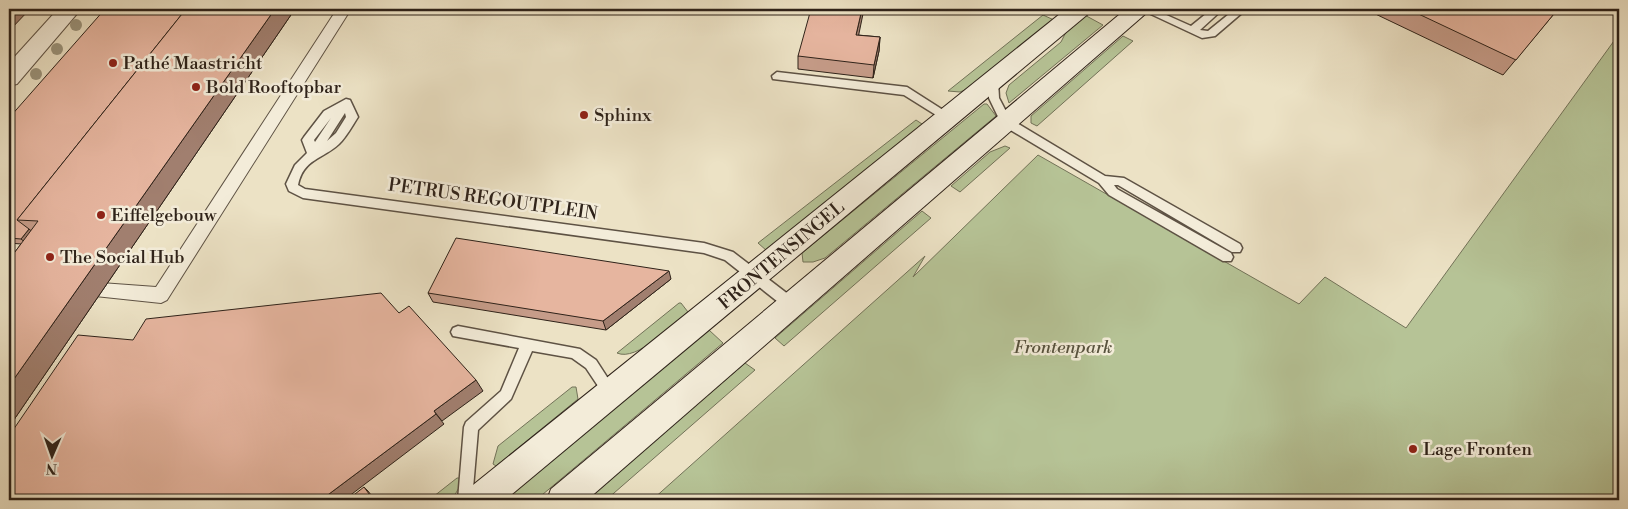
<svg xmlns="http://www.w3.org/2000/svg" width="1628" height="509" viewBox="0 0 1628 509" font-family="'Libre Bodoni',serif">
<rect width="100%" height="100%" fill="#ece2c5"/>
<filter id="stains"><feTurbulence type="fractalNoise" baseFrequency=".004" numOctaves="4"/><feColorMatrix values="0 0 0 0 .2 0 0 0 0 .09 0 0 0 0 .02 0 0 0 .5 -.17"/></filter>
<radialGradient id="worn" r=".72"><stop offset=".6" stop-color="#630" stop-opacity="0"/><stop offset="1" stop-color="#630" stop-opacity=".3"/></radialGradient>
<g fill="#b6c396" stroke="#727258">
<polygon points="1081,13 1103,25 1009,103 1006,93 1009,85 1061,42 1072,20"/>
<polygon points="1043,15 1054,20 967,89 960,92 948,91"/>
<polygon points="1619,34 1619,500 652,500 925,256 913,277 1038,155 1299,304 1325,277 1406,328"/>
<polygon points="1123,36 1133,41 1037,126 1031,123 1031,116"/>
<polygon points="984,104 987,104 996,116 825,258 813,262 803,262 802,253"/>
<polygon points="916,120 925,126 767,251 758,243"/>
<polygon points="1005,146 1010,148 960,192 951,186 990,152"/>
<polygon points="922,211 931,218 784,346 775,338"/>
<path d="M679,303H681L688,312C673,324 637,362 617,353Z"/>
<polygon points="709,330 723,343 536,500 502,500"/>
<polygon points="745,363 755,370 606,500 586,500"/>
<polygon points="572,387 576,387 578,399 496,466 493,464 498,446"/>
<polygon points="457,478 460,478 461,484 452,500 429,500"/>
</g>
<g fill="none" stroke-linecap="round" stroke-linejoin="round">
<g stroke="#5e5244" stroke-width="3">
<g id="service">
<polygon points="1140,9 1153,9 1191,26 1212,9 1223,9 1200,30 1208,31 1234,10 1238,9 1243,12 1215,36 1202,38"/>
<polygon points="777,72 907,87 954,117 948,121 944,120 904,95 773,79 772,76"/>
<polygon points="993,77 998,81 999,98 1010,119 1105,176 1124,178 1240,244 1242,248 1240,252 1232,252 1118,185 1114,185 1117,189 1231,253 1233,257 1231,261 1223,261 1109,195 1099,183 1002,125 989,98 988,81"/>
<path d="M346,99L350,100L358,117C352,126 347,136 339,144C323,159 303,159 298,185L305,189L704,243L733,252L797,301L799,305L797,309L792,310L787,309L725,260L704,253L303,198L289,191L286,184L295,165L307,153L302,140L304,137L324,111ZM345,113L346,117L336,133L327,141ZM331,118L315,142L314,140Z"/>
<polygon points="458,326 580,349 596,360 618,394 616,398 611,400 606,398 586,368 572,358 532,351 511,399 478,430 472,500 458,500 464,427 466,422 501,391 519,348 453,336 451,332 453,328"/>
</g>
</g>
<g stroke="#5e5244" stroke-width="2">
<polygon id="pedestrian" points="337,9 351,9 167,300 161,303 95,296 92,291 95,286 101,283 156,287"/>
</g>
<g stroke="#5e5244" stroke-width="2">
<polygon id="tertiary" points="58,9 81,9 17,84 9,86 9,63"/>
</g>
<g stroke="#2e2219" stroke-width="2">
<g id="secondary">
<polygon points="1066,9 1091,9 1088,14 505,500 464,500 468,489"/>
<polygon points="1126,9 1151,9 587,500 547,500 551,489"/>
</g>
</g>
<use href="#service" fill="#f3ecd9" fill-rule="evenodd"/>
<use href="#pedestrian" fill="#f3ecd9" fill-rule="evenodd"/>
<use href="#tertiary" fill="#f3ecd9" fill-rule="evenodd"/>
<use href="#secondary" fill="#f3ecd9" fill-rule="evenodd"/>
</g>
<g fill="#9a937b">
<circle cx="76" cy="25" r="6"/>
<circle cx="57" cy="49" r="6"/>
<circle cx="36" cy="74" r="6"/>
</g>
<g fill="#c69c89" stroke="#2e2219">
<polygon points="295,9 9,427 9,260 21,244 9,243 9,118"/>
<polygon points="1365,9 1558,9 1503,75"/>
<polygon points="858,35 880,37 879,51 873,78 798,69 798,56"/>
<polygon points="671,279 606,330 433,302 428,293"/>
</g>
<g fill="#a17f6f" stroke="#2e2219">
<polygon points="9,9 30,9 9,31"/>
<polygon points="275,9 295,9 9,427 9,386"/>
<polygon points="862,9 864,9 856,48 856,35"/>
<polygon points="880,37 879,51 873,78 874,65"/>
<polygon points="29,229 35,234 27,244 21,239"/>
<polygon points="669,271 671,279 606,330 603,321"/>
<polygon points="476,380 483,391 442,421 434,411"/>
<polygon points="436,414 444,424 344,500 321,500"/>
<polygon points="364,487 368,491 375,500 368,500"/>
</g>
<g fill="#e6b59f" stroke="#2e2219">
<polygon points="105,9 186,9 17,220 29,229 21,239 9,238 9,118"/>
<polygon points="186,9 275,9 9,386 9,260 38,221 17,220"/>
<polygon points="811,9 862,9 856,35 880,37 874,65 798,56"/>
<polygon points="1408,9 1558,9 1516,60"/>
<polygon points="456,238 669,271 603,321 428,293"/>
<polygon points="381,293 399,313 409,306 476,380 434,411 436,414 321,500 9,500 9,436 78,335 133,340 146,319"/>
<polygon points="364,487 372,498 368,500 359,500 355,494"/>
</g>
<g fill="#8f2418" stroke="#f3ecd9" stroke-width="2">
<circle cx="113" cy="63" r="5"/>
<circle cx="196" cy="87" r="5"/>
<circle cx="584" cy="115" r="5"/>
<circle cx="101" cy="215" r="5"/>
<circle cx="50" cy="257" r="5"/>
<circle cx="1413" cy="449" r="5"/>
</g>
<g text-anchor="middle" stroke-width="5" stroke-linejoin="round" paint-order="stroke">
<g font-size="18" fill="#2e2219" stroke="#f3ecd9" text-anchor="start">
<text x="123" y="69">Pathé Maastricht</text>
<text x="206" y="93">Bold Rooftopbar</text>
<text x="594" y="121">Sphinx</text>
<text x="111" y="221">Eiffelgebouw</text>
<text x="60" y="263">The Social Hub</text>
<text x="1423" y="455">Lage Fronten</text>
</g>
<g font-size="18" fill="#2e2219" stroke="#f3ecd9">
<text transform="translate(493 199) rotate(8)" y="6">PETRUS REGOUTPLEIN</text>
<text transform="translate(781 255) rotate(-40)" y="6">FRONTENSINGEL</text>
</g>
<g font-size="18" font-style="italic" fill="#57523e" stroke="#f3ecd9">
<text x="1063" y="353">Frontenpark</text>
</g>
</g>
<rect width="1628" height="509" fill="none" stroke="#ece2c5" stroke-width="30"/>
<rect x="10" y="10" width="1608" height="489" fill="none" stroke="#2e2219" stroke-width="2.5"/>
<rect x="15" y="15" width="1598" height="479" fill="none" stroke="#2e2219"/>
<g transform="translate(52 456) rotate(182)" stroke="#f3ecd9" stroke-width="4" paint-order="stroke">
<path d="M0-4L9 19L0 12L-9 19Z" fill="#2e2219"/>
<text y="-8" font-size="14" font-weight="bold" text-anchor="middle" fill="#2e2219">N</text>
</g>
<rect width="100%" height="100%" filter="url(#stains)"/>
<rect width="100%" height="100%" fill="url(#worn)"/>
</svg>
